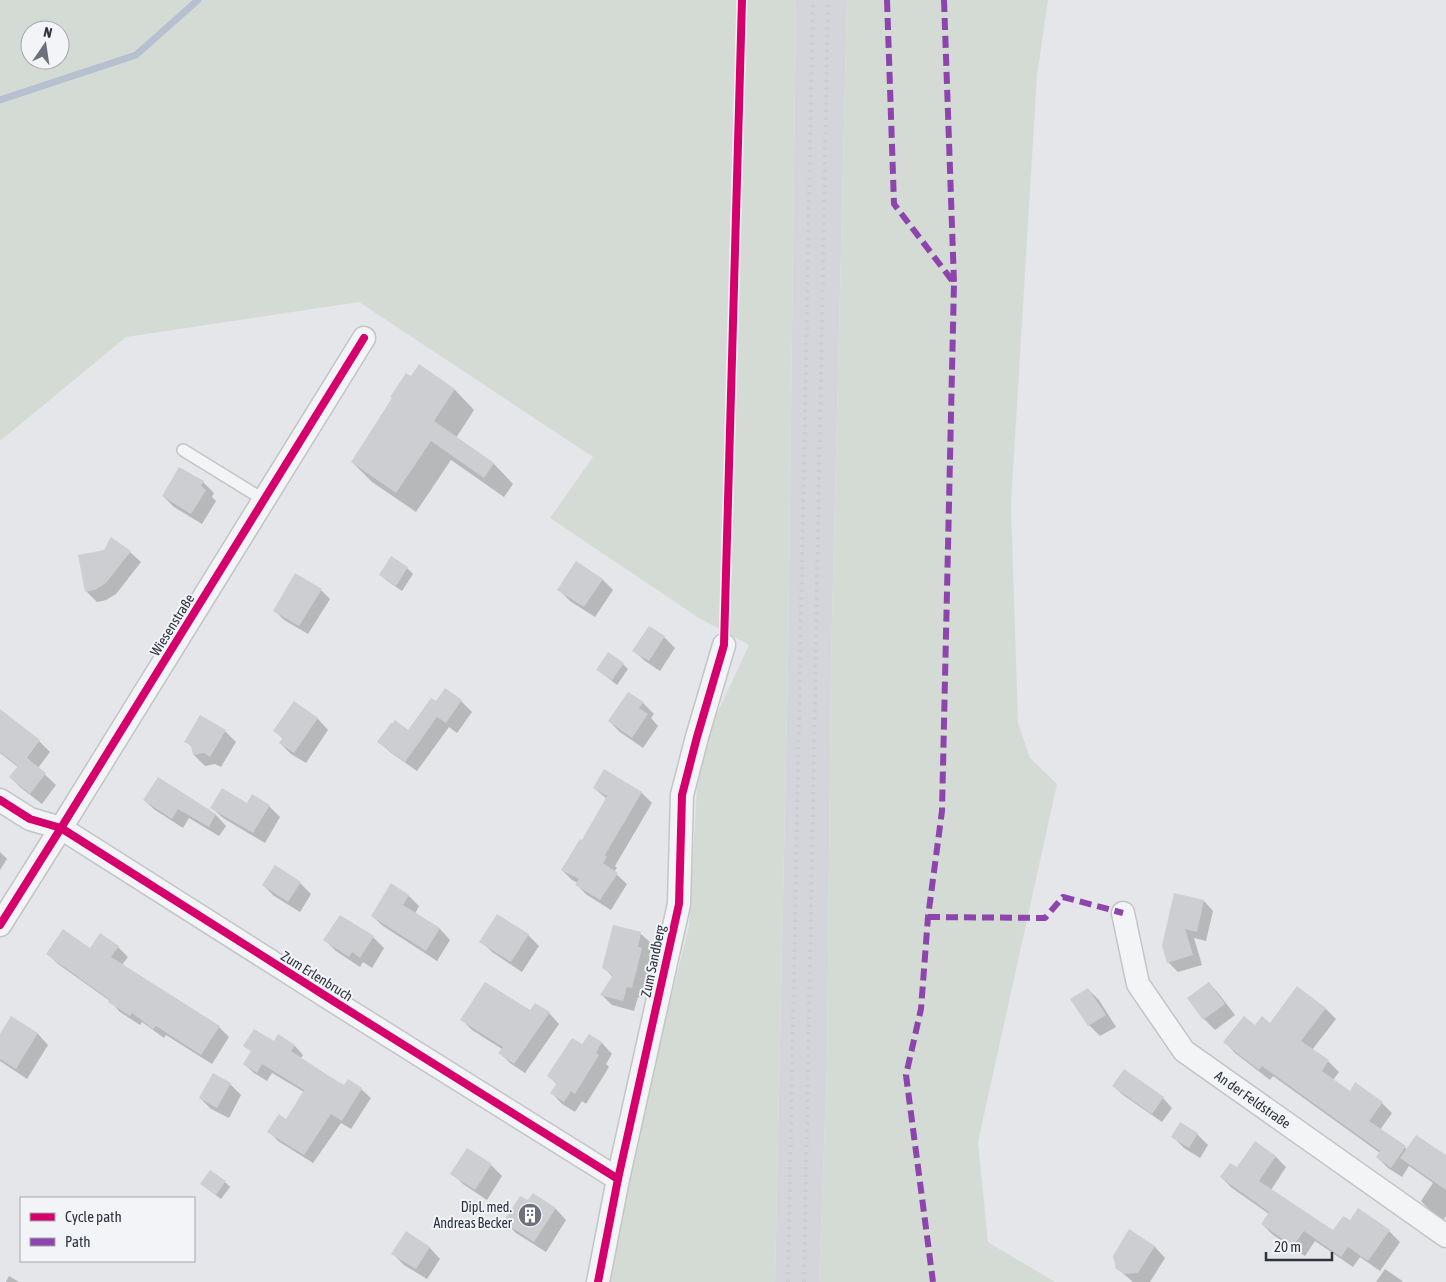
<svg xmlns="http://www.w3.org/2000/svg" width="1446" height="1282" viewBox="0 0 1446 1282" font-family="'Asap Condensed',sans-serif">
<rect width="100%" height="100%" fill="#e4e6e9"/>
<polygon fill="#d3d5db" points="796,0 847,0 831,664 827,1067 819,1282 775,1282 788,663"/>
<g fill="#d4dbd5" fill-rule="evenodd">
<path d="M0,0H796L788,663L775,1282H606L627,1173L689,926L699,752L749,645L699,618L550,518L593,457L359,302L126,337L0,441ZM30,30H60V60H30Z"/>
<polygon points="847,0 1048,0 1037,75 1011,504 1018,723 1030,758 1057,784 978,1142 988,1242 1055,1282 819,1282 827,1067 831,664"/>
</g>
<g fill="#0003">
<polygon points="420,366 455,390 474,410 456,438 494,464 513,484 504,497 451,460 416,512 372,482 352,462 393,398 411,378"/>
<polygon points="203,482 214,493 212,497 216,501 202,524 174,507 163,496"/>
<polygon points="130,552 141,562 116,594 106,600 97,602 86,591"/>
<polygon points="391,558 407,568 413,574 402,591 386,580 381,575"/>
<polygon points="602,579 613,590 595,617 570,601 559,590"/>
<polygon points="321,590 330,599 308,634 284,620 275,611"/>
<polygon points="664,637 675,648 660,671 645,661 634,651"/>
<polygon points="623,664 628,669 617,685 598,670"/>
<polygon points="461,701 472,712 457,733 449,727 417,771 390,752 379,741 409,732 436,703"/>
<polygon points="294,703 318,719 328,730 306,763 291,754 280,743 283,739 275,731"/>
<polygon points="643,703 654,714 651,718 658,726 643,748 620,732 609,721"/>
<polygon points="0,715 39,741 50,752 38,768 56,785 42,804 21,788 10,777 18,767 0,753"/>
<polygon points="225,731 236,742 221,767 215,764 205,766 194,755 193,748 186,741"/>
<polygon points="604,771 642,793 652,803 615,866 617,868 614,872 627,884 611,910 587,895 577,885 578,883 572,880 562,870 582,842 607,799 594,788"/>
<polygon points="158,779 216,815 226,826 219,836 189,818 183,828 155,810 144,800"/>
<polygon points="247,804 269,806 280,817 265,843 223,818 212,808"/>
<polygon points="0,852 7,859 0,870"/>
<polygon points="300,883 311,894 300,912 274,896 263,885"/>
<polygon points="409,896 419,906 415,914 440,929 450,940 437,961 383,926 372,916"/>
<polygon points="1204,901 1213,911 1206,941 1194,938 1202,965 1178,972 1168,962 1163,946"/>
<polygon points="641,934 652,944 649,956 652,960 643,998 638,997 634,1011 612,1005 601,994 613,977 603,967"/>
<polygon points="528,935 539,946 522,972 492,952 481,941"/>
<polygon points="373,937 384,948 372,968 363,962 360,967 336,951 325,940"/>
<polygon points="118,947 128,957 122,965 219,1027 229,1037 212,1064 166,1035 164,1038 142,1022 140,1025 120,1012 110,1001 58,964 48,954"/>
<polygon points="1209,983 1219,994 1235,1015 1215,1030 1204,1019"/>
<polygon points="1088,989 1099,1000 1116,1027 1100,1036 1089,1025"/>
<polygon points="1325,1008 1336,1019 1312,1050 1328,1061 1339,1072 1333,1080 1350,1092 1382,1103 1392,1113 1380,1130 1407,1149 1446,1157 1446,1216 1443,1220 1431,1211 1421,1201 1433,1183 1409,1166 1402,1177 1388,1168 1377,1157 1380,1153 1273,1076 1270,1080 1235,1053 1225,1042 1255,1027 1270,1025"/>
<polygon points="530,1012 549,1013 559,1024 525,1073 510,1063 500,1053 502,1049 472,1030 462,1020"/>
<polygon points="11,1018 38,1034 48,1045 27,1079 0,1061 0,1036"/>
<polygon points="589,1035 602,1043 612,1054 606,1064 609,1067 586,1104 582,1101 575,1112 562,1104 552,1093 557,1084 548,1076 582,1046"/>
<polygon points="274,1043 294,1045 303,1055 300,1059 345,1087 348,1081 361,1089 371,1098 351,1129 341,1123 313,1163 278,1141 269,1131 287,1121 304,1092 272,1073 267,1081 254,1073 244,1064 252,1052 245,1046"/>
<polygon points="1124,1071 1163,1098 1172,1108 1162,1122 1123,1095 1113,1086"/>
<polygon points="213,1075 230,1084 241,1095 229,1118 211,1109 200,1098"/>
<polygon points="1197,1134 1208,1145 1200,1158 1184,1148 1173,1137"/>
<polygon points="467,1149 491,1165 502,1176 487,1200 463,1184 452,1173"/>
<polygon points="1276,1157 1286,1167 1271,1190 1333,1232 1350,1222 1389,1231 1400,1242 1380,1271 1360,1257 1353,1267 1315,1241 1305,1256 1273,1235 1262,1224 1269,1214 1232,1188 1221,1177 1237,1169"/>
<polygon points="225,1182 230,1187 221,1199 201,1184"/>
<polygon points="533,1195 556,1209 566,1220 546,1252 516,1233 505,1222 528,1202"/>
<polygon points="1130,1231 1155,1247 1165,1258 1150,1282 1133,1282 1117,1268"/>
<polygon points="406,1233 430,1248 440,1259 427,1279 404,1265 393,1254"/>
<polygon points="1385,1269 1401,1280 1403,1282 1376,1282"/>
<polygon points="9,1276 19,1282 6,1282"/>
</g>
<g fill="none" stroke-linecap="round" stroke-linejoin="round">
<polyline stroke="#b6c0d0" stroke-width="7" points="0,100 136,55 198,0"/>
</g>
<g fill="#cdced1">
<polygon points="419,364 455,389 434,421 494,463 484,478 431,441 396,493 351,462 392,398 390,397 406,373 411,376"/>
<polygon points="179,467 204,481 201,486 206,490 191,514 162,496"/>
<polygon points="111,537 131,551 106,583 95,590 85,592 78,555 104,550"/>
<polygon points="391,556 408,567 396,586 379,575"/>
<polygon points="576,561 603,579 584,607 557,590"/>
<polygon points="295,573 322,589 299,626 273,611"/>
<polygon points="649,626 665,636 649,661 632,651"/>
<polygon points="608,652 624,663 612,680 596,670"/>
<polygon points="445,688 462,700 446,723 437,717 405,762 377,742 391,723 393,723 395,720 408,730 431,698 436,701"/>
<polygon points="628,692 644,702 639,708 648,714 632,738 608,721"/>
<polygon points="294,701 318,718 294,753 279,743 283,738 273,731"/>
<polygon points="0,709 40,740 27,758 46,773 30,794 9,777 18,766 0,752"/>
<polygon points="200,715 226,730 210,757 204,753 193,755 191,745 184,742"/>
<polygon points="604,769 642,792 605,855 607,857 603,863 618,873 600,900 575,885 579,879 561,870 580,839 582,840 607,796 593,788"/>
<polygon points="158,777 216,814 209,827 178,809 172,819 143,800"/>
<polygon points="222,788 247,803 252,794 270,805 253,833 210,808"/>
<polygon points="275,865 301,882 288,902 262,885"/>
<polygon points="391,883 409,895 403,905 440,928 426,951 371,916"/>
<polygon points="1174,893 1204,900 1197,932 1185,929 1193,955 1167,963 1162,946"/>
<polygon points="497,914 529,934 511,962 479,942"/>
<polygon points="340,915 374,936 360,958 352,952 349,957 323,940"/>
<polygon points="613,925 641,932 638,947 642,948 637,969 632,988 627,987 623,1001 600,995 613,975 602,968"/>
<polygon points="63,929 90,948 100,933 119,946 111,957 220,1026 201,1055 156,1026 153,1029 132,1013 130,1016 108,1002 110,1000 46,954"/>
<polygon points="485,982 530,1010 535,1003 550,1012 514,1064 498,1053 503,1047 460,1020"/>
<polygon points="1209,982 1225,1004 1203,1020 1187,998"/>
<polygon points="1297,986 1326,1008 1301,1041 1329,1060 1322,1071 1350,1091 1355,1082 1383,1102 1369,1121 1406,1146 1391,1168 1376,1157 1380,1151 1262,1066 1259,1070 1223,1042 1244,1016 1255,1025 1262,1016 1270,1023"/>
<polygon points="1088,988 1106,1015 1088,1026 1070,999"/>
<polygon points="11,1016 38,1033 16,1069 0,1059 0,1034"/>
<polygon points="254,1029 274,1041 278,1034 295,1045 291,1051 329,1076 344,1085 348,1079 362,1088 342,1121 331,1114 304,1155 267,1132 279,1114 286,1119 304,1090 262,1064 257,1073 243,1064 251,1051 243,1046"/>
<polygon points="589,1034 602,1042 596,1053 599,1055 575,1094 571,1091 564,1102 550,1093 557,1083 547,1076 572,1038 582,1044"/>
<polygon points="1124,1069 1164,1097 1152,1114 1112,1086"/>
<polygon points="213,1073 231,1083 217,1108 199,1098"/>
<polygon points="1180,1122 1198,1133 1189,1148 1171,1137"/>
<polygon points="1416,1135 1446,1155 1446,1190 1400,1158"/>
<polygon points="1255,1141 1276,1156 1259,1181 1333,1230 1343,1216 1350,1220 1358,1208 1390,1230 1368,1261 1348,1247 1341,1257 1304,1231 1293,1246 1261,1224 1269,1212 1220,1177 1230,1163 1237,1167"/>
<polygon points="467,1148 492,1164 475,1190 450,1174"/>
<polygon points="210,1170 226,1181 216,1195 200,1184"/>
<polygon points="533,1193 556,1208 534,1242 503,1222 520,1196 528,1200"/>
<polygon points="1129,1229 1155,1246 1138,1273 1125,1274 1116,1269 1113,1256"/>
<polygon points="406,1231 430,1247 416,1269 391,1254"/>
</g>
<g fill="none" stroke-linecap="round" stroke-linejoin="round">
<g stroke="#c3c4c7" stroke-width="14">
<polyline id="service" points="183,450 264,500"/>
</g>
<g stroke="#c3c4c7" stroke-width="25">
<g id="minor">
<polyline points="0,800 30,819 61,828 335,1002 618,1179"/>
<path id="s1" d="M1123,913L1138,984L1184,1051L1446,1236"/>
<polyline points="0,925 61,828 364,338"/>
<polyline points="598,1282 618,1179 679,904 682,795 697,737 724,645"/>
</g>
</g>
<use href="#service" stroke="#f3f4f5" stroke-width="11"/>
<use href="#minor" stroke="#f3f4f5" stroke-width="22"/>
<g stroke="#cccdd0" stroke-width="4" stroke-dasharray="2.5 5" stroke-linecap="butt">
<polyline points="788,1282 813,0"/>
<polyline points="804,1282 828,0"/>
</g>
<g stroke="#8e44ad" stroke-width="6" stroke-dasharray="12 6" stroke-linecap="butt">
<polyline points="887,0 894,204 954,283 942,811 928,917 921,1009 906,1075 933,1282"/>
<polyline points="944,0 954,283"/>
<polyline points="928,917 1045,918 1063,897 1123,913"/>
</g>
<g stroke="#f2f4f7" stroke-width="11">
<g id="cycleway">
<polyline points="0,800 30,819 61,828 335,1002 618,1179"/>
<polyline points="0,925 61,828 364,338"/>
<polyline points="598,1282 618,1179 679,904 682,795 697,737 724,645 742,0"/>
</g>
</g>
<use href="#cycleway" stroke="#d6006c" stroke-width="8"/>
</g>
<defs>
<g id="building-disc" transform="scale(1.25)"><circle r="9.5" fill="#6d717b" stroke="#f2f4f7"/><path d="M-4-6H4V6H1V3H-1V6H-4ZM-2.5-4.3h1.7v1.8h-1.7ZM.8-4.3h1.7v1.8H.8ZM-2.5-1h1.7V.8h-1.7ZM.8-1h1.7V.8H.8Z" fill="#fff"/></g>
</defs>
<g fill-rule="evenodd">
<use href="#building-disc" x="530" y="1215"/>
</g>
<g text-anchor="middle" stroke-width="4" stroke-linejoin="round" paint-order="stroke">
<g font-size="14" fill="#2d3240" stroke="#f2f4f7">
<text transform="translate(172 625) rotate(-58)" y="5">Wiesenstraße</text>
<text transform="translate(653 961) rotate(-78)" y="5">Zum Sandberg</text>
<text transform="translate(317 976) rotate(32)" y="5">Zum Erlenbruch</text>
<text dy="5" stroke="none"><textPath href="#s1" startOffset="238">An der Feldstraße</textPath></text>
</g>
<g font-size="14" fill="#2d3240" stroke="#f2f4f7" text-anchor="end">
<text x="512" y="1212">Dipl. med.<tspan x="512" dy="16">Andreas Becker</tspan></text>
</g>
</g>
<rect x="20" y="1197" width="175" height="65" fill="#f2f4f7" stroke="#a3a6ae"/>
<rect x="30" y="1213" width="25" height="8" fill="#d6006c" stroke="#a3a6ae"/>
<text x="65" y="1222" font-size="15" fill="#2d3240">Cycle path</text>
<rect x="30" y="1238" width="25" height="8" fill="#8e44ad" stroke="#a3a6ae"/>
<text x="65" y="1247" font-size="15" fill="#2d3240">Path</text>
<g transform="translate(45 45) rotate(13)"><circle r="24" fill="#f2f4f7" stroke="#a3a6ae"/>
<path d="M0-4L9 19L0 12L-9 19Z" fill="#6d717b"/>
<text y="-8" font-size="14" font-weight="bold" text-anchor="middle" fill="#2d3240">N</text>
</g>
<path d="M1266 1252v8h66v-8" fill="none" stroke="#2d3240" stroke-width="2.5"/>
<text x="1274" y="1252" font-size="15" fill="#2d3240" stroke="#f2f4f7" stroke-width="4" paint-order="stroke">20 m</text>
</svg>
